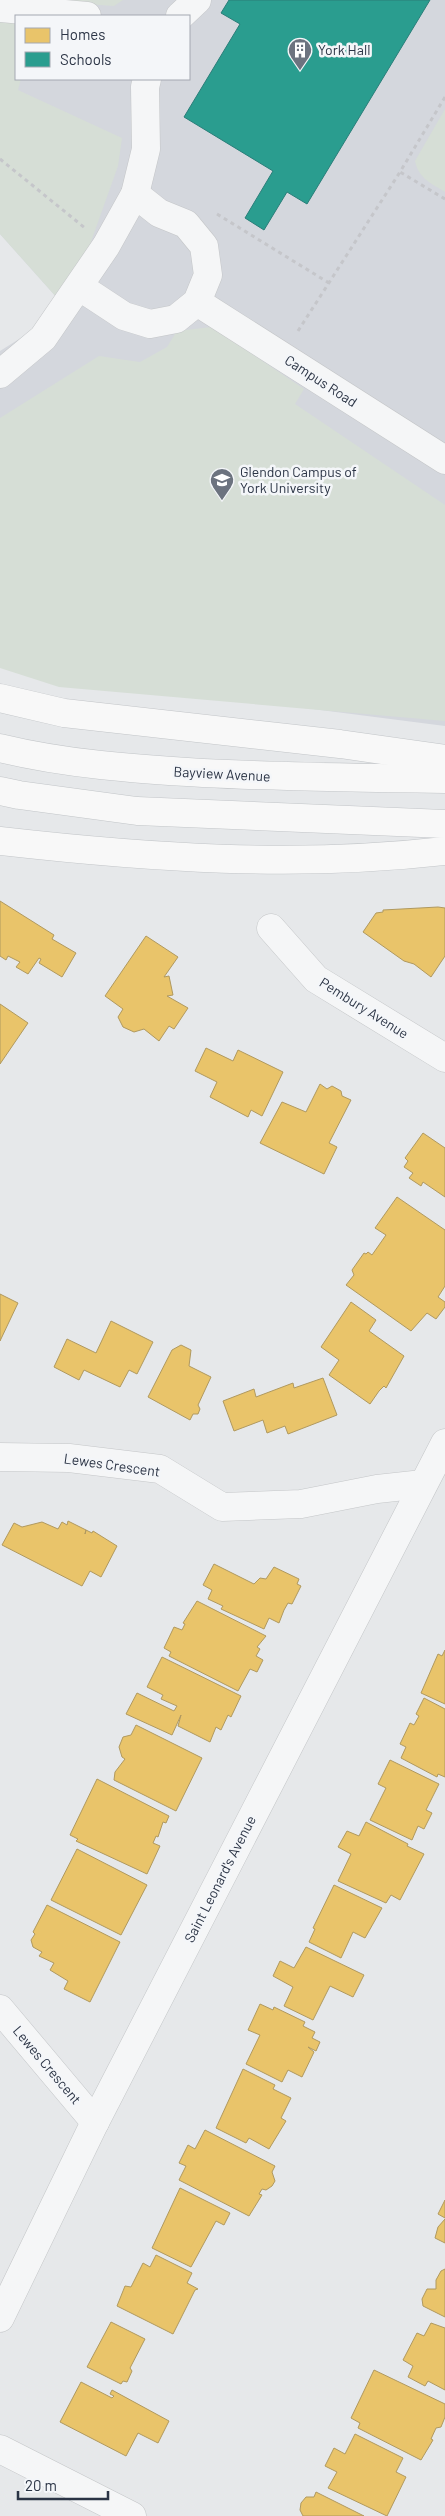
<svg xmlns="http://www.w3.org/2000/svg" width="445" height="2516" viewBox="0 0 445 2516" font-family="Barlow,sans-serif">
<rect width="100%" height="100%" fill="#e6e8ea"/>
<path fill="#d4d7dd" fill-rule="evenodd" d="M0,0H445V726L103,682L0,652V351L67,309L0,234ZM16,16H189V79H16Z"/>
<g fill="#d6ded6">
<polygon points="26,0 123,0 114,6"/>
<polygon points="0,17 16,21 16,79 21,79 18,90 122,138 118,166 67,309 0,234"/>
<path d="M445,109V192C431,183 419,179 415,161Z"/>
<polygon points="212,327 304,389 295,404 445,505 445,721 59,687 0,668 0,418 99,356 140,362 167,347 177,331"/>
</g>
<g fill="#e9c46a" stroke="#b0995f">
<polygon points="0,901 54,935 52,939 76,953 62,977 39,963 41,959 39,958 28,974 16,967 20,962 8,956 6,960 0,956"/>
<polygon points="438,907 445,908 445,956 431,977 414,964 404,961 363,932 376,913 383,912 383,910"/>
<polygon points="146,936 178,957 164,977 169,976 173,995 167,996 188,1008 174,1029 169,1026 159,1041 144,1029 134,1032 123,1027 118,1017 123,1009 105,996"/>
<polygon points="0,1004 28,1023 0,1064"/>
<polygon points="206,1048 233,1061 238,1050 283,1072 262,1116 251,1110 248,1117 210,1097 217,1082 195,1071"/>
<polygon points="320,1084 327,1089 332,1086 341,1091 342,1096 351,1100 329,1143 337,1147 324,1174 260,1143 282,1102 306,1112"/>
<polygon points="423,1133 445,1148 445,1197 423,1182 421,1186 409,1178 413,1173 404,1167 408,1161 405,1158"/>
<polygon points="397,1197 445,1230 445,1286 438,1297 445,1302 445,1307 436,1319 427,1313 411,1331 346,1285 354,1275 352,1270 364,1253 366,1254 368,1252 372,1255 386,1235 375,1228"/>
<polygon points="0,1294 18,1303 0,1341"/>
<polygon points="351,1302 376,1320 369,1331 404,1356 386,1388 384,1386 379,1391 370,1404 329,1375 339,1360 321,1347"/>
<polygon points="111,1321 153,1342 137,1374 129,1370 120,1387 84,1370 79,1380 54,1367 67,1339 96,1353"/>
<polygon points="181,1345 191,1350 189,1366 211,1377 198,1405 200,1409 198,1414 193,1414 190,1420 148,1397 172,1350"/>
<polygon points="323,1378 337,1415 288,1434 285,1426 267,1433 263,1420 234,1431 223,1401 254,1389 256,1397 293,1383 294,1388"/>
<polygon points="68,1521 86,1530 85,1534 86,1530 92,1533 93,1531 117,1546 101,1577 90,1571 82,1586 2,1545 14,1523 22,1527 42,1522 58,1529 62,1522 67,1525"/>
<polygon points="214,1564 254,1584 260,1578 266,1579 274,1567 299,1579 297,1584 301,1586 292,1604 288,1603 284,1610 279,1623 269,1618 264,1629 221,1609 223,1606 208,1599 212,1590 203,1585"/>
<polygon points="197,1601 266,1636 257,1647 260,1649 256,1656 263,1660 257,1672 250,1669 238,1691 169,1656 171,1652 164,1648 174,1627 182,1630 185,1624 183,1623"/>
<polygon points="445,1650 445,1704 421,1693 438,1654 442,1656"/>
<polygon points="162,1657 241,1696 231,1717 228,1715 221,1730 216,1727 210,1742 178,1726 181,1715 172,1735 126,1714 137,1693 174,1711 177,1706 161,1699 163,1695 147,1687"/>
<polygon points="424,1698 445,1709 445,1777 438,1774 437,1777 401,1758 406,1747 400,1744 410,1723 414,1725 419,1716 416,1714"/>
<polygon points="136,1725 202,1758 176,1811 114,1780 115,1772 125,1759 122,1757 119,1747 123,1737 131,1735"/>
<polygon points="390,1760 439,1784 426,1810 432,1813 424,1829 418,1826 412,1840 370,1820 386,1788 378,1784"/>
<polygon points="97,1779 169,1816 166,1823 163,1822 158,1837 156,1836 153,1843 160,1846 147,1874 76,1841 78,1839 70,1835"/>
<polygon points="366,1822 408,1844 407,1846 424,1854 400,1900 391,1895 386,1903 338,1881 351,1854 338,1847 347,1831 359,1836"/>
<polygon points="77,1849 147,1885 121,1935 51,1900"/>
<polygon points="334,1885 382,1908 365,1938 353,1932 341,1958 309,1942 315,1929 313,1928"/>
<polygon points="47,1905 120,1942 90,2002 64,1989 68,1981 50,1970 54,1963 39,1956 42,1952 33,1947 31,1940 35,1934 33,1932"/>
<polygon points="306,1947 364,1975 353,1997 330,1986 313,2020 284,2006 293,1987 273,1976 280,1961 294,1968"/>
<polygon points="260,2004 273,2010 274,2007 305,2022 303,2026 315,2032 312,2038 320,2042 316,2051 308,2047 314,2052 302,2077 288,2070 282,2082 246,2064 260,2035 248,2030"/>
<polygon points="243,2069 275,2085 273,2089 291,2098 281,2118 286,2121 269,2149 249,2138 246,2143 216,2128"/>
<polygon points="205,2130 275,2166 272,2172 275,2181 272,2186 266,2190 262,2189 259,2194 262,2195 249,2216 179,2180 186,2166 179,2163 188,2145 195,2149"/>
<polygon points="180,2188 230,2213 224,2225 216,2221 191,2267 152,2248"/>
<polygon points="445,2200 445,2218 438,2214"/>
<polygon points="445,2219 445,2243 435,2238 438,2227"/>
<polygon points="156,2255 192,2273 187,2283 198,2289 195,2290 173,2334 117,2306 125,2286 131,2287 143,2263 150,2267"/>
<polygon points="445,2269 445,2317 423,2306 422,2299 427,2289 436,2289 436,2280 441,2271"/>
<polygon points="111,2322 145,2339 130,2368 132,2371 127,2382 123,2381 121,2384 87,2367"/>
<polygon points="431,2323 445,2328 445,2390 428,2381 425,2386 408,2377 413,2366 403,2360 417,2333 424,2336"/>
<polygon points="374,2370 445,2404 445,2417 441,2427 436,2428 431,2439 433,2440 421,2460 358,2428 360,2423 351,2418"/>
<polygon points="81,2382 112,2398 114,2396 110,2394 112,2390 169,2421 158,2443 138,2433 126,2456 60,2422"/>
<polygon points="355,2434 403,2458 396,2472 406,2477 387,2516 328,2488 337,2472 325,2466 334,2448 345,2454"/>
<polygon points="316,2492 364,2516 303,2516 300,2510 301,2503 306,2497 314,2497"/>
</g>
<polygon fill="#2a9d8f" stroke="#2a7e79" points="229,0 430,0 307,204 287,192 264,230 245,218 273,171 184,117 240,24 221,13"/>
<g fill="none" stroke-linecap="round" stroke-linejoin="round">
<g stroke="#c4c6c8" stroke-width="29">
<g id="minor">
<polyline points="0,8 87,16"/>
<polyline points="180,16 197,0"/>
<polyline points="80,287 124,316 150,324 176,319 197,302 208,275 204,246 186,224 159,213 135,194"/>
<polyline points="197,302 445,460"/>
<polyline points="0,374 43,338 106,246 135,194 146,149 145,87 147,79"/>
<polyline points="271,928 316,979 445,1058"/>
<polyline points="0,1457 69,1458 160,1469 222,1507 301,1504 377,1489 423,1484"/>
<polyline points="0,2009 95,2122"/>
<polyline points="0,2318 95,2122 445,1443"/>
<polyline points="0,2449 132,2516"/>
</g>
</g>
<g stroke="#c2c5c8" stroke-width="29">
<g id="major">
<polyline points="0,698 64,713 340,744 445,759"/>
<path d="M0,748C66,764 135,769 203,773C284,777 364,778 445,779"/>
<polyline points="0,791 19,795 137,811 445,824"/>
<path d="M0,841C149,858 296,868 445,851"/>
</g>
</g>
<g stroke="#c5c6ca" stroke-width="3" stroke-dasharray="4 4" stroke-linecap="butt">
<polyline points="445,97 400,172 445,199"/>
<polyline points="0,159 85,228"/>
<polyline points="217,214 329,283"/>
<polyline points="298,331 400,172"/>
</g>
<use href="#minor" stroke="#f5f6f7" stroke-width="28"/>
<use href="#major" stroke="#f8f8f8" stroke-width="28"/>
</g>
<defs>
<g id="building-pin" transform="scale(1.25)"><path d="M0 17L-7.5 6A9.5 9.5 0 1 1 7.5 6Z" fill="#6c737f" stroke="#f4f6f9"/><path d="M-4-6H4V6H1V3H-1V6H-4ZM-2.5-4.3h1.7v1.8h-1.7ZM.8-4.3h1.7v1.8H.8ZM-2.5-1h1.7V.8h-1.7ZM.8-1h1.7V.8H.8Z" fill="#fff"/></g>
<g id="university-pin" transform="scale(1.25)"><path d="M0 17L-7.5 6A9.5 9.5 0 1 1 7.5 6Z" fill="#6c737f" stroke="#f4f6f9"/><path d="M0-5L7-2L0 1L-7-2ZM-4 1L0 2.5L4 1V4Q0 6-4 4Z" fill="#fff"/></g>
</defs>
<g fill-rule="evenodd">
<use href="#building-pin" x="300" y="50"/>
<use href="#university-pin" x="222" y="480"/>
</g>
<g text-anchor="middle" stroke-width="5" stroke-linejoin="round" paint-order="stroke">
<g font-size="14" fill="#2b3445" stroke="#f4f6f9" text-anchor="start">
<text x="318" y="55">York Hall</text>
<text x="240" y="477">Glendon Campus of<tspan x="240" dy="16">York University</tspan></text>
</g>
<g font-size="14" fill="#2b3445" stroke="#f4f6f9">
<text transform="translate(321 381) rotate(33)" y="5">Campus Road</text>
<text transform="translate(222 774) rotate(3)" y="5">Bayview Avenue</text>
<text transform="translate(364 1008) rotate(32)" y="5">Pembury Avenue</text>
<text transform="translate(112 1465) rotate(8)" y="5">Lewes Crescent</text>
<text transform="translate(220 1879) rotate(-63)" y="5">Saint Leonard's Avenue</text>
<text transform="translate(47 2065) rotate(50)" y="5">Lewes Crescent</text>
</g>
</g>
<rect x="15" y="15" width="175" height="65" fill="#f4f6f9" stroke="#a4a8b1"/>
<rect x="25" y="28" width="25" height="15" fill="#e9c46a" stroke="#a4a8b1"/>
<text x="60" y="40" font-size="15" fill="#2b3445">Homes</text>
<rect x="25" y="52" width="25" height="15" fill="#2a9d8f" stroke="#a4a8b1"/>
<text x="60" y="65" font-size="15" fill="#2b3445">Schools</text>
<path d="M18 2491v8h90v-8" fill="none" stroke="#2b3445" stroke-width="2.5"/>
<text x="25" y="2491" font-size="15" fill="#2b3445" stroke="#f4f6f9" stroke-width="4" paint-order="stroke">20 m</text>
</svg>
